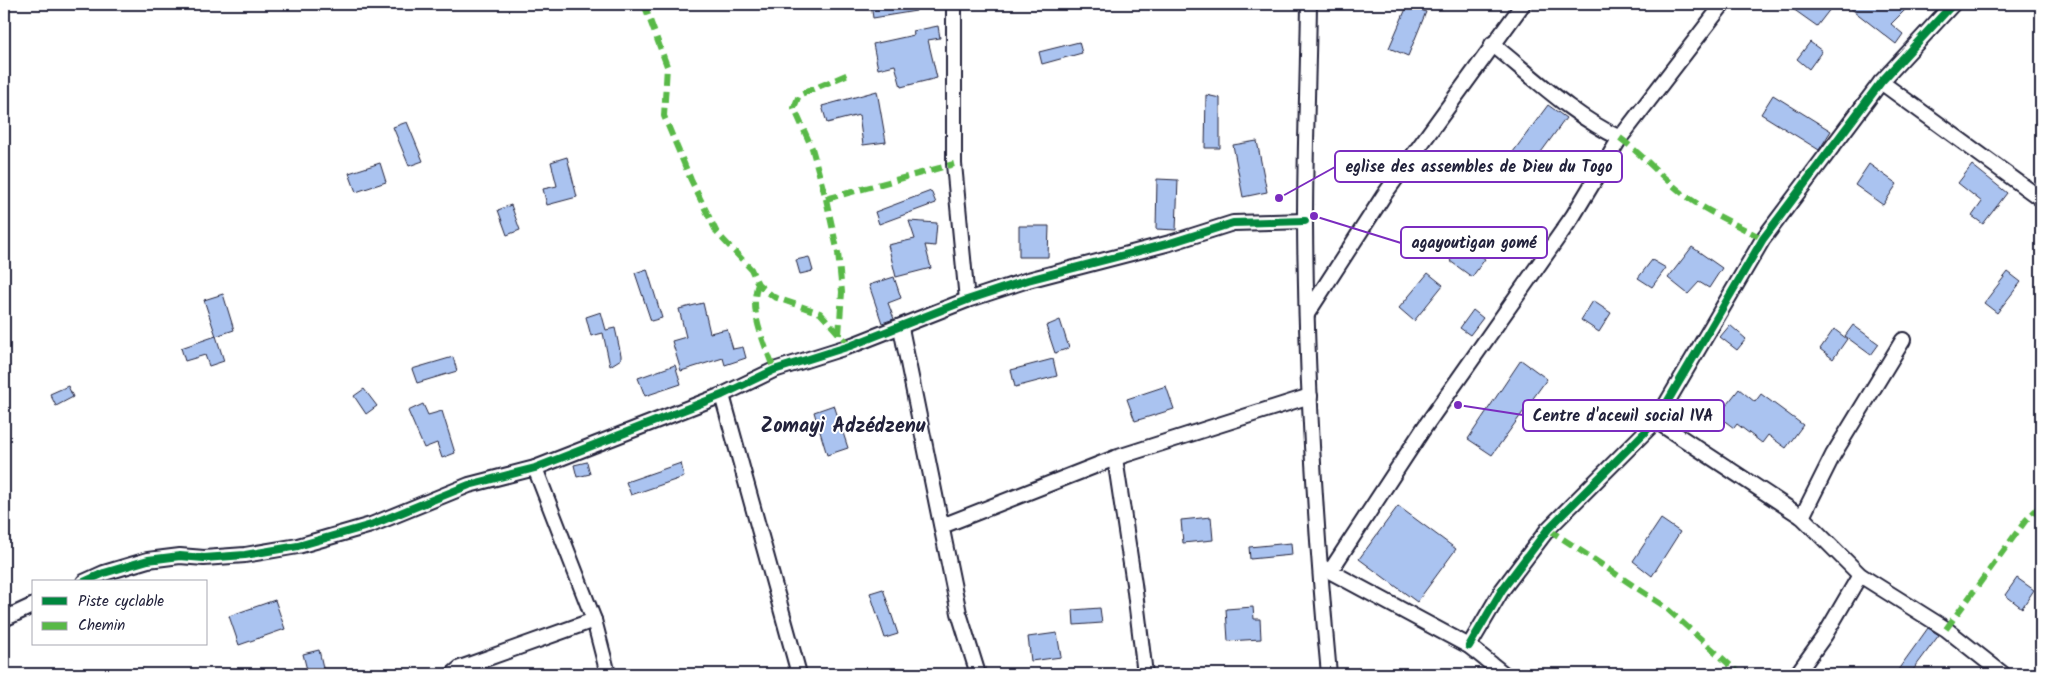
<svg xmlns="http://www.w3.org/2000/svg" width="2045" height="678" viewBox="0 0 2045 678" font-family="Kalam,sans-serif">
<rect width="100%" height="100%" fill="#fff"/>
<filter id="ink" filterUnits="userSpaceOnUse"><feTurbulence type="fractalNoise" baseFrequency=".02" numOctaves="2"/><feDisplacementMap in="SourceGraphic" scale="10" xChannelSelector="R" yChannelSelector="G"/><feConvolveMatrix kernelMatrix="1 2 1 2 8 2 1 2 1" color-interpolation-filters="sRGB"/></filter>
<g filter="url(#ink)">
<g fill="#aac3f0" stroke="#22223b">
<polygon points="871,4 915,4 916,11 873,18"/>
<polygon points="1408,4 1426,12 1408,56 1389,48"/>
<polygon points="1786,4 1834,4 1817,26"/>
<polygon points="1845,4 1911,4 1891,24 1903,34 1896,44"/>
<polygon points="938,26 940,38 928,40 937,78 901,87 895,65 878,69 873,44 914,35 913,31"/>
<polygon points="1079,42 1082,53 1042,64 1039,52"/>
<polygon points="1810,42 1822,51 1809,69 1797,59"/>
<polygon points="877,91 886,142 863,145 859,115 827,123 822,106"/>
<polygon points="1206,95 1220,98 1220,148 1205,148"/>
<polygon points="1773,95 1831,131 1819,150 1761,114"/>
<polygon points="1548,105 1566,118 1528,170 1510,156"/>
<polygon points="407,122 423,161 409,166 393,127"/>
<polygon points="1257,141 1267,192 1243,197 1233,145"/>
<polygon points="567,157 577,197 547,205 543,189 557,186 551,162"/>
<polygon points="380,163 386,182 356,192 349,173"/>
<polygon points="1869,164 1897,184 1883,205 1855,185"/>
<polygon points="1972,165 2007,193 1983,224 1972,216 1982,202 1958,183"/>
<polygon points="1157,179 1178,180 1176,230 1156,229"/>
<polygon points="931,191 936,203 879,224 875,212"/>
<polygon points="511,205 520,230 507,235 498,210"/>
<polygon points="909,221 937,223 935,246 925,245 931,268 896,277 888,245 915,239"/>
<polygon points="1019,226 1049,226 1048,257 1019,257"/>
<polygon points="1463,243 1485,259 1472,277 1450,261"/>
<polygon points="1692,247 1722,268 1709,288 1699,282 1688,294 1668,278"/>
<polygon points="809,257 813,271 800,274 796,260"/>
<polygon points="1652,260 1666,268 1652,287 1638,278"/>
<polygon points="647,269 662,318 651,321 635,273"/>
<polygon points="2008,272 2021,282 1997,313 1984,303"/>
<polygon points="1428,273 1443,285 1414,321 1399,308"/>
<polygon points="894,277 901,298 888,303 894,319 882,323 869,285"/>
<polygon points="223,294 234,330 216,336 204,300"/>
<polygon points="1593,301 1611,313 1599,332 1581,320"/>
<polygon points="703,303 710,333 727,329 733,349 743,347 746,358 725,365 723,358 681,371 672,341 686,337 679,309"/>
<polygon points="1473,310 1483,318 1470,335 1460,328"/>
<polygon points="601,312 606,330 615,328 621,355 621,359 610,366 603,333 591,336 586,317"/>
<polygon points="1060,320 1069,348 1055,353 1046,326"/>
<polygon points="1730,325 1746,339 1737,350 1720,337"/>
<polygon points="1853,325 1879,344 1871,355 1845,336"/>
<polygon points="1834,329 1847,339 1833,359 1820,349"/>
<polygon points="216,336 224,361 209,366 205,355 185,361 181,348"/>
<polygon points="453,357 457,371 417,383 412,369"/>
<polygon points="1053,359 1057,376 1015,387 1011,370"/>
<polygon points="1521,360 1547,379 1492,455 1468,439"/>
<polygon points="675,365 681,384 645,396 638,378"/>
<polygon points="68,386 73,397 56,406 50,394"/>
<polygon points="1166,386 1174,409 1135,421 1127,399"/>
<polygon points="364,389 377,406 366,414 354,396"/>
<polygon points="1739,389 1755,402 1761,394 1803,425 1786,448 1768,435 1762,443 1737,424 1734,428 1718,416"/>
<polygon points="423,404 428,415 442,411 455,453 442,458 437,443 424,448 408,411"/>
<polygon points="834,405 848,448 827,455 814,412"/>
<polygon points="587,462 590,474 577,477 574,465"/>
<polygon points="681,463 684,477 631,495 626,482"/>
<polygon points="1398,506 1456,549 1417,602 1359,559"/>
<polygon points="1211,517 1213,540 1183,543 1181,520"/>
<polygon points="1661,519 1680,532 1652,576 1633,561"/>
<polygon points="1291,543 1292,555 1250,559 1249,547"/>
<polygon points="2017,578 2034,590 2022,608 2005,595"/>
<polygon points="883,589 898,634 885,638 870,593"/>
<polygon points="275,600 285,629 239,645 229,616"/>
<polygon points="1253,607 1254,619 1260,619 1261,639 1228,641 1226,609"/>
<polygon points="1100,608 1102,623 1074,625 1073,610"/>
<polygon points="1928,628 1939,635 1910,674 1895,674"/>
<polygon points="1057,633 1061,657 1031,661 1028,637"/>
<polygon points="319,650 324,672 308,674 303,654"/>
</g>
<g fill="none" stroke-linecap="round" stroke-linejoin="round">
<g stroke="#22223b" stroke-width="18">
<g id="street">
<polyline points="954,4 954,164 967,300"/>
<path d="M1309,4C1308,77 1305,150 1305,222C1306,373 1315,524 1329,674"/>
<path d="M1492,44C1532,76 1573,116 1620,138"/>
<polyline points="1881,82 2041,199"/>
<polyline points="1307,314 1384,195 1523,4"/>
<polyline points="901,328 959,613 978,674"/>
<polyline points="722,395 799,674"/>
<polyline points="1656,421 1802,517 1860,575 1946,629 2003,674"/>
<polyline points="1115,458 1134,584 1145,674"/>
<polyline points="535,468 594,620 608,674"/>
<polyline points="1802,517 1833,455 1903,340"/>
<polyline points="942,526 1115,458 1310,396"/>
<polyline points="1322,567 1469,646 1504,674"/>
<polyline points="1331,570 1424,428 1573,216 1620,138 1723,4"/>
<polyline points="84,582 104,573 148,560 180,556 204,558 245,555 298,546 371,525 469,485 535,468 722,395 774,370 850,346 967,300 1028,280 1170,243 1233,223 1305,221"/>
<polyline points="4,619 34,605"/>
<polyline points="1469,646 1502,590 1548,529 1656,421 1763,239 1881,82 1953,4"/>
<polyline points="453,674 460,668 594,620"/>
<polyline points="1797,674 1825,635 1860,575"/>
</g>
</g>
<use href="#street" stroke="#fff" stroke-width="14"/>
<g stroke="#58b947" stroke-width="6" stroke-dasharray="12 6" stroke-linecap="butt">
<polyline points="644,4 667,66 664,116 691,180 717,233 751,269 758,284 774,297 820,313 850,346"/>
<path d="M1620,138C1644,156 1662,178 1686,196C1709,213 1738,225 1763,239"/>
<polyline points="826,199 954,164"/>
<path d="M758,284C748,311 765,344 774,370"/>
<polyline points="839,335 842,292 838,253 826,199 812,148 794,108 799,95 851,73"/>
<polyline points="1548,529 1664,606 1740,674"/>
<polyline points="1946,629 2026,520 2041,505"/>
</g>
<g stroke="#fff" stroke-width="11">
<g id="cycleway">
<polyline points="84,582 104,573 148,560 180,556 204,558 245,555 298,546 371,525 469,485 535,468 722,395 774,370 850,346 967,300 1028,280 1170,243 1233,223 1305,221"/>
<polyline points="1469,646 1502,590 1548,529 1656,421 1763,239 1881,82 1953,4"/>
</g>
</g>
<use href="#cycleway" stroke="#00873e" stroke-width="8"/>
</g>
</g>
<g text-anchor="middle" stroke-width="4" stroke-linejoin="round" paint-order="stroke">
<g font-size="20" font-weight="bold" fill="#22223b" stroke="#fff">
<text x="843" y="432">Zomayi Adzédzenu</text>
</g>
</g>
<path fill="none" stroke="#7b2cbf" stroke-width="2" d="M1279 198L1335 167M1314 216L1401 243M1458 405L1523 415"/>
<g fill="#7b2cbf" stroke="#fff" stroke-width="2">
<circle cx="1279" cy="198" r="5"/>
<circle cx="1314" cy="216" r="5"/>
<circle cx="1458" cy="405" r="5"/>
</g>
<g fill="#fff" stroke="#7b2cbf" stroke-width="2">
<rect x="1335" y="151" width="287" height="31" rx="5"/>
<rect x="1401" y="227" width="146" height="31" rx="5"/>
<rect x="1523" y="400" width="201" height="31" rx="5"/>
</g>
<g font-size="16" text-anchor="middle" font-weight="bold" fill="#22223b">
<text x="1479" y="172">eglise des assembles de Dieu du Togo</text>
<text x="1474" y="248">agayoutigan gomé</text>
<text x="1623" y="421">Centre d'aceuil social IVA</text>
</g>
<rect width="2045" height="678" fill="none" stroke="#fff" stroke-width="20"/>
<rect x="10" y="10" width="2025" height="658" fill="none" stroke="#22223b" stroke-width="2" filter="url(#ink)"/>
<rect x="32" y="580" width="175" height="65" fill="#ffffff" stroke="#a7a7b1"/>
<rect x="42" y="597" width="25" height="8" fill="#00873e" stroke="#a7a7b1"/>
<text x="78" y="606" font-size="15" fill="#22223b">Piste cyclable</text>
<rect x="42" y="622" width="25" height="8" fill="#58b947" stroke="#a7a7b1"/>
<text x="78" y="630" font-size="15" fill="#22223b">Chemin</text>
</svg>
